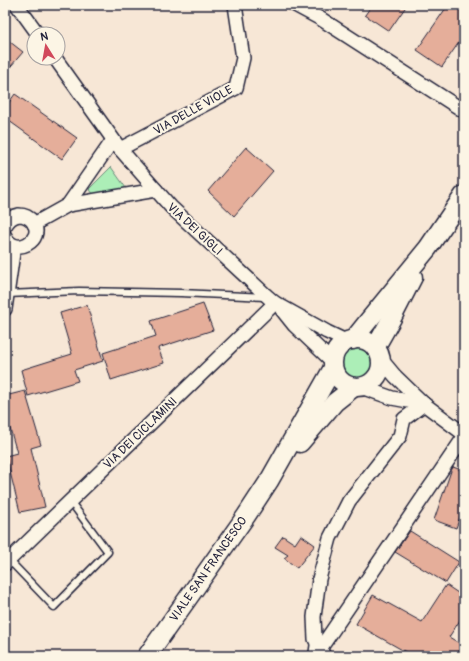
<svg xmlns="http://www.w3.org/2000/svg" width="469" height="661" viewBox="0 0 469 661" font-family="Pangolin,sans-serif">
<rect width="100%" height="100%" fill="#f7e7d6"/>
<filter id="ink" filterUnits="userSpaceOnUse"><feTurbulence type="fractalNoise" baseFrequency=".025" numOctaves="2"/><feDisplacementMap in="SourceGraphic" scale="8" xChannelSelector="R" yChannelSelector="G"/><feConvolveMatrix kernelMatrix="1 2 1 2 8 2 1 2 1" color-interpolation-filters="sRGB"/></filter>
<g filter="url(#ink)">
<g fill="#aceeb7" stroke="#678879">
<polygon points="111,167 126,188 96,197 89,189"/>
<circle cx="355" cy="364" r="18"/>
</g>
<g fill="#e5ae9a" stroke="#22223b">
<polygon points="372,5 407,5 389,31 365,15"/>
<polygon points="448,5 464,5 464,35 442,67 417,50"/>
<polygon points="5,38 23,52 5,73"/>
<polygon points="15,94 77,138 62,159 5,118 5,108"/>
<polygon points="246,147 273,171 234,216 208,191"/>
<polygon points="203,304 213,330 158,348 164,363 111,380 103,353 156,336 151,321"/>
<polygon points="87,305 103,361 74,370 78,381 28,396 21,370 72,354 60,313"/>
<polygon points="25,391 41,445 31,448 45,507 20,512 6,456 17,453 5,411 5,396"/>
<polygon points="453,467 464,471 464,506 456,528 434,520 451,471"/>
<polygon points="410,531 459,562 446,583 395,552"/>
<polygon points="301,535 315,545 297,568 284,558 288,555 275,547 283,536 295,544"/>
<polygon points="446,585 464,597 464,614 449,637 464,646 464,656 413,656 356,624 373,595 422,622"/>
</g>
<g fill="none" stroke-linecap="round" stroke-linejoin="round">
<g stroke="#22223b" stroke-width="9">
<g id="lane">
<polyline points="7,294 79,291 181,293 265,297"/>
<polyline points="9,560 54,607 108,552 70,501"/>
<polyline points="312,656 314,642"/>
</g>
</g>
<g stroke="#22223b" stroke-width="16">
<g id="street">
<polyline points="17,5 38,34"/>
<polyline points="295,5 321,19 464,111"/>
<polyline points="55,58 120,149 156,190 171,207 268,297 275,303 327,332 348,342"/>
<polyline points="120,149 236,88 243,58 235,5"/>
<polyline points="68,205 113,140"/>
<polyline points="34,224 68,205 156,190"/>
<path d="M5,226C8,220 12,216 19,215C25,215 29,217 33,222C46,240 14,258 5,236"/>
<polyline points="5,309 14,246"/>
<polyline points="282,310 294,325 333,362"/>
<polyline points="380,358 395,376 424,404 464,434"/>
<polyline points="361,387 392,398 424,404"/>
<polyline points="5,564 275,303"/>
<polyline points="320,649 464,437"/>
<polyline points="324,656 315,639 314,617 319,579 330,538 349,501 400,436 404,419 424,404"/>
</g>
</g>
<g stroke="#22223b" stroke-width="21">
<g id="secondary">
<circle cx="357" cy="363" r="24"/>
<polyline points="353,340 369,320 428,248 464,195"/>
<polyline points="375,348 392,318 413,277"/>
<polyline points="300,443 335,402 354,387"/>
<polyline points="147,656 246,516 269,481 333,368"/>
</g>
</g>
<use href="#lane" stroke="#fcf5e5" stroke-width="6"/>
<use href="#street" stroke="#fcf5e5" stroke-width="13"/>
<use href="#secondary" stroke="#fcf5e5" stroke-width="18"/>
</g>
</g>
<g text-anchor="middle" stroke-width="4" stroke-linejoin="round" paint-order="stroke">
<g font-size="12" fill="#22223b" stroke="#fcf5e5">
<text transform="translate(193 110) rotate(-29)" y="4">VIA DELLE VIOLE</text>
<text transform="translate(195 229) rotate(43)" y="4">VIA DEI GIGLI</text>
<text transform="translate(140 433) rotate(-44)" y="4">VIA DEI CICLAMINI</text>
<text transform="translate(208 569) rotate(-55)" y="4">VIALE SAN FRANCESCO</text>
</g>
</g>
<rect width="469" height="661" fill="none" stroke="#fcf5e5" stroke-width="20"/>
<rect x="10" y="10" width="449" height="641" fill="none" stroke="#22223b" stroke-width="1.5" filter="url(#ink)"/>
<g transform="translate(46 46) rotate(349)"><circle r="19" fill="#fcf5e5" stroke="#a5a1a1"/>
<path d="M0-3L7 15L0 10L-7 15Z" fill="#d1495b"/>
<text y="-6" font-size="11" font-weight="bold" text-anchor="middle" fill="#22223b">N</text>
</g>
</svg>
